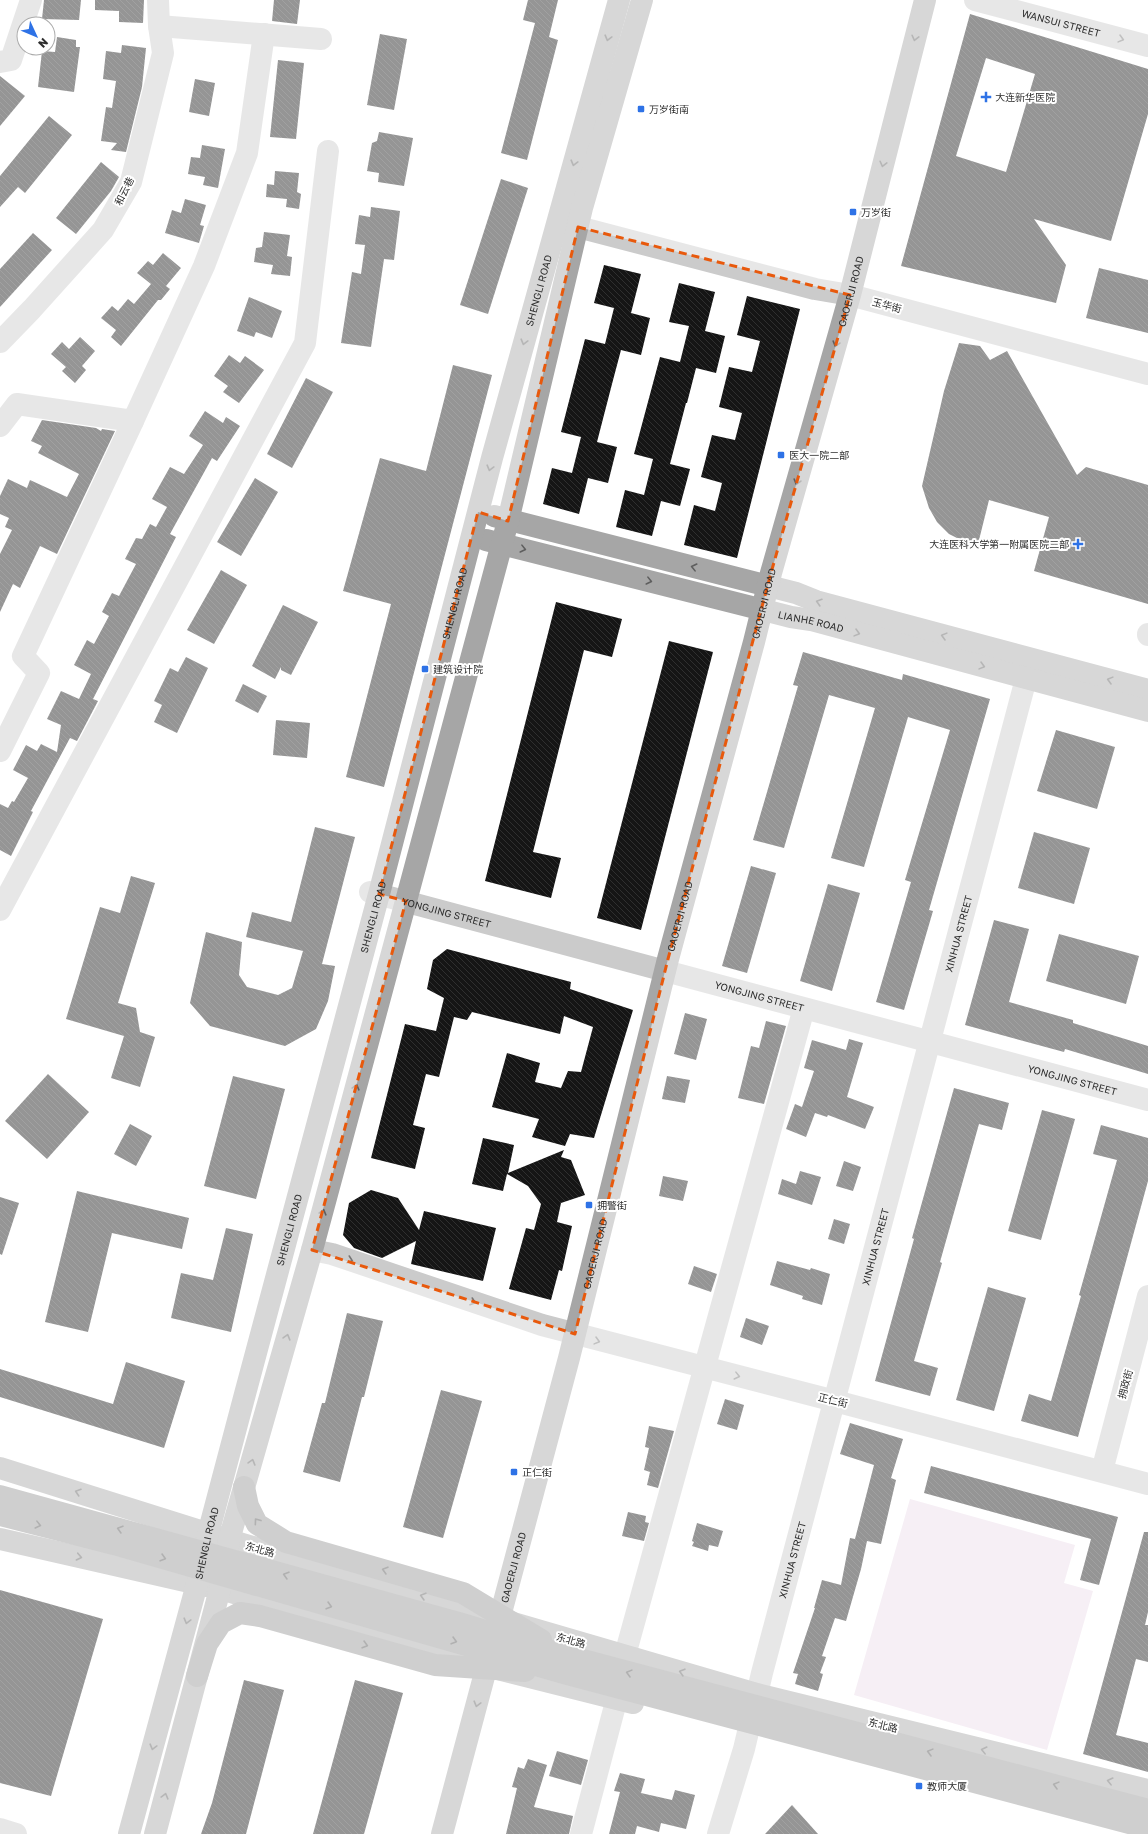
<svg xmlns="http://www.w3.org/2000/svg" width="1148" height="1834" viewBox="0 0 1148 1834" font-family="'Golos Text','Noto Sans SC',sans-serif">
<defs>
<pattern id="building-back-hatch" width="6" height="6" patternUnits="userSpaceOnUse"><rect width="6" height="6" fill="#151515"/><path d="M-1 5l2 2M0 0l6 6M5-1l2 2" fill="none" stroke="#2f2f2f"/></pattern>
</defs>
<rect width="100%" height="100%" fill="#fff"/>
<polygon fill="#ebdbe9" points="910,1499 1075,1545 1064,1583 1093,1591 1047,1750 854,1695"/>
<g fill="url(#building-back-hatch)" fill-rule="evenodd">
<polygon points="44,0 81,0 79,20 42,19"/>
<polygon points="95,0 144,0 143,23 119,22 119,11 95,10"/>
<polygon points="274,0 300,0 297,24 272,21"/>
<polygon points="528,0 558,0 549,37 558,40 527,160 501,153 535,23 523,20"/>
<path d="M970,14L1148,69V114L1111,241L1034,219L1066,265L1056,303L901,266ZM986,58L1035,74L1006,172L956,156Z"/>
<polygon points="380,34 407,39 394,110 367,105"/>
<polygon points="57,37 76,40 76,47 80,47 74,92 38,87 42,51 55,52"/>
<polygon points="122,45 146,48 142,87 126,152 111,150 117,143 101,141 106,107 112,108 116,81 103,79 106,51 121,53"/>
<polygon points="278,60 304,63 296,139 270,137"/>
<polygon points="0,76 25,96 0,126"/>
<polygon points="195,79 215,83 209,116 189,112"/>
<polygon points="49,116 72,135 25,193 18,187 0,207 0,176"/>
<polygon points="379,132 413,138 404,186 378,182 379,173 367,171 372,143 377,141"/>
<polygon points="202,145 225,149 218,188 203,185 205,177 188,174 191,157 200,158"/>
<polygon points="101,162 119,177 111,191 76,234 56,218"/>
<polygon points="275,171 299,173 297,192 301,194 299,209 286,207 287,199 266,197 267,184 274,185"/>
<polygon points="501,179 528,188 488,314 460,305"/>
<polygon points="185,199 206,205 200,225 204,226 199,243 165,233 172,210 181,213"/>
<polygon points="371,207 400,211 394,260 384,259 371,347 341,343 352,272 361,274 365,245 355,244 359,215 370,217"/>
<polygon points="264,232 290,235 287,256 292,257 290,276 271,274 273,265 254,262 256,248 262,247"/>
<polygon points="33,233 52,250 0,307 0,269"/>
<polygon points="163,253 181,268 166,286 170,289 161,300 158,300 121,346 111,337 116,330 101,318 112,306 118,311 128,299 134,304 151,284 137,273 148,261 153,265"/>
<polygon points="604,265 641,274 631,313 650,318 641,355 621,350 612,384 597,442 617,447 608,483 588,478 579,514 543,504 552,468 572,473 581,437 561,432 585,339 605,344 614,308 594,303"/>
<polygon points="1099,268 1148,280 1148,333 1086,318"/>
<polygon points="679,283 715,292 705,331 725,336 716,373 696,368 687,403 686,403 670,464 690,469 680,506 661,501 652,536 616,527 625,490 644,495 653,459 634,454 660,357 680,362 689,326 669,322"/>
<polygon points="747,296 800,309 737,558 684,545 694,505 715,511 722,483 701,477 712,435 735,440 742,413 719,407 729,367 752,372 760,341 737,335"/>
<polygon points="249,297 282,311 272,338 256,332 254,337 237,331"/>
<polygon points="80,337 95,351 82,366 86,370 75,383 62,371 66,367 51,354 62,342 69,349"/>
<polygon points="959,343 980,346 990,360 1007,351 1077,475 1086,467 1148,485 1148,604 1034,571 1049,517 989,500 977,548 949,534 937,522 929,508 922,486 944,391"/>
<polygon points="229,355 240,363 245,356 264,370 239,403 223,392 228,386 214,376"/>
<polygon points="453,365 492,375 384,787 346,777 391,604 343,591 380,458 426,471"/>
<polygon points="306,378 333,392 292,468 267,454"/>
<polygon points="205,411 223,423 226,417 240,426 217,461 212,458 170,534 176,537 93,699 98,701 77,741 70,738 31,811 33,812 11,856 0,850 0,804 8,808 12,801 14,802 28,778 13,770 26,745 37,751 41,744 57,752 61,725 47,719 61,691 79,699 91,674 74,665 87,640 94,644 109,616 102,612 112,593 119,596 136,564 125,559 136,538 142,539 150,524 156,527 167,507 152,499 170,467 184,474 203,445 189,436"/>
<polygon points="42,420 96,428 101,431 102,429 115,431 57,554 40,546 20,588 13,584 0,612 0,554 12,530 5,527 9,518 0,514 0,496 8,479 27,488 30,480 67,497 79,474 38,453 42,446 31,441"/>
<polygon points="255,478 278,492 241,556 217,542"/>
<polygon points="221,570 247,585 214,644 187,630"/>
<polygon points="556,602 622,619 612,657 584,650 533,852 561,858 551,898 485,881"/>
<polygon points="283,605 318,622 291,675 281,670 281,667 275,679 252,666"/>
<polygon points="669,641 713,652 641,930 597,918"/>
<polygon points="803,652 902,680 903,674 990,699 929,910 933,911 904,1010 876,1002 911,882 905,880 950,730 908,717 864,867 831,858 875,708 829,695 784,848 753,840 798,686 793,685"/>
<polygon points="186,657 208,668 177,733 154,722 162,705 154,701 170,668 178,672"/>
<polygon points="243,684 267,696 258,713 235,701"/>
<polygon points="276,720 310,723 307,758 273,755"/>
<polygon points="1056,730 1115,747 1097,809 1037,791"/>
<polygon points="315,827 355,837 322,964 335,966 328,1001 316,1029 285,1046 210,1026 190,1003 206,932 242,942 239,975 247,987 278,995 292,988 303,951 246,937 252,912 291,922"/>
<polygon points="1034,832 1090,848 1074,904 1018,888"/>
<polygon points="751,866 776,873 747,973 722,966"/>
<polygon points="131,876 155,883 118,1003 136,1008 140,1032 155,1037 140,1087 111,1078 124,1036 66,1019 100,907 120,913"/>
<polygon points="828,884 860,893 832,991 800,981"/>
<polygon points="994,920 1029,929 1009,1002 1073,1020 1073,1023 1148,1046 1148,1074 1065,1049 1064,1052 965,1025"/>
<polygon points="1059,934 1139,956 1126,1004 1046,981"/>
<polygon points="447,949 571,982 570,989 633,1010 594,1138 570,1134 565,1146 532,1137 539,1119 492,1107 507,1053 540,1063 535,1082 561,1088 568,1071 581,1072 593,1027 564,1016 560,1034 472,1012 467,1020 454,1017 439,1077 426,1074 413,1125 425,1128 415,1169 371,1158 405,1024 436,1031 444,998 427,989 433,960"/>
<polygon points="685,1013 707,1019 696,1060 674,1054"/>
<polygon points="766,1021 786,1026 764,1104 738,1098 751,1046 759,1048"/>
<polygon points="849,1039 863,1043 847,1097 874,1107 865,1129 828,1115 827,1117 815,1113 806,1137 786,1129 795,1104 802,1107 814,1071 804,1068 812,1040 846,1050"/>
<polygon points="48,1074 89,1112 47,1159 5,1121"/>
<polygon points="233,1076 285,1089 256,1199 204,1186"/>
<polygon points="667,1076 690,1080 685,1103 662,1099"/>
<polygon points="954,1088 1009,1103 1002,1130 979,1124 940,1262 942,1263 914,1361 938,1368 930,1396 875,1381 914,1239 912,1238"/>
<polygon points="1042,1110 1075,1119 1041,1240 1008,1231"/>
<polygon points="130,1124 152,1136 136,1166 114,1154"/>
<polygon points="1101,1125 1148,1138 1148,1181 1078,1437 1021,1421 1029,1394 1051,1401 1081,1296 1079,1295 1117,1160 1093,1154"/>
<polygon points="483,1138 514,1145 508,1173 564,1150 561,1157 571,1160 585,1195 561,1203 557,1222 572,1226 562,1271 559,1270 551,1300 509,1289 526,1228 534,1230 541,1204 528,1186 507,1174 503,1191 472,1184"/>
<polygon points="844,1161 861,1167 853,1191 836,1186"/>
<polygon points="800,1171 821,1177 812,1205 778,1194 782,1179 796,1184"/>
<polygon points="663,1176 688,1181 683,1201 659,1196"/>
<polygon points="371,1190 398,1198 419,1230 424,1211 496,1228 483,1281 411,1264 416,1241 382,1258 354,1248 343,1235 349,1203"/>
<polygon points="77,1191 189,1218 182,1249 112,1233 88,1332 45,1322"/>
<polygon points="0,1197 19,1203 2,1255 0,1254"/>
<polygon points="834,1219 850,1224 844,1244 828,1239"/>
<polygon points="226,1228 253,1234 231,1332 171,1318 181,1273 213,1280"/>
<polygon points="777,1261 810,1270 811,1268 830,1274 822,1305 802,1299 803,1296 770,1285"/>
<polygon points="694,1266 717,1274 711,1292 688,1284"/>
<polygon points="988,1287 1026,1298 994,1411 956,1400"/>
<polygon points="347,1313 383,1321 364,1397 362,1397 340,1482 303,1472 322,1403 325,1403"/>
<polygon points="746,1318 769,1326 762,1345 740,1337"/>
<polygon points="126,1362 185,1381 164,1448 0,1397 0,1369 113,1404"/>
<polygon points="441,1390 482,1401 443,1538 403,1527"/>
<polygon points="725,1399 744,1405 737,1430 717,1424"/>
<polygon points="850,1423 903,1439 891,1478 896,1480 881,1544 867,1541 861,1569 846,1621 835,1618 822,1656 826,1657 820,1673 823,1674 818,1691 795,1684 798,1674 793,1673 815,1608 814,1608 822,1580 841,1585 850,1538 855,1539 874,1465 840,1454"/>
<polygon points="649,1426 674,1431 658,1488 647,1485 650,1472 644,1470 649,1448 645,1447"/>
<polygon points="931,1466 1118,1517 1099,1585 1080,1580 1091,1539 924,1493"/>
<polygon points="628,1512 646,1516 645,1522 649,1523 644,1541 622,1536"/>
<polygon points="697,1523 723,1531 718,1547 709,1545 708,1551 692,1546 694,1542 692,1541"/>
<polygon points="1144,1532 1148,1532 1148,1612 1145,1625 1148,1625 1148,1662 1136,1659 1116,1735 1148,1743 1148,1772 1083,1754"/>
<polygon points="0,1590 103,1619 51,1796 0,1783"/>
<polygon points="244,1680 284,1690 246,1834 201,1834 212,1803"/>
<polygon points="355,1680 403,1693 364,1834 313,1834"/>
<polygon points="557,1751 588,1760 581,1785 549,1776"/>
<polygon points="528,1759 547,1765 534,1807 573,1816 569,1834 506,1834 517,1788 512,1787 518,1767 524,1769"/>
<polygon points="620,1773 645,1779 641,1793 672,1800 675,1790 695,1795 686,1829 661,1823 659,1832 637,1826 635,1834 609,1834 620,1792 614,1791"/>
<polygon points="792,1805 818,1834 765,1834"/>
</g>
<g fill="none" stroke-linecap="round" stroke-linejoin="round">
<g stroke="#cbcbcb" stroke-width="22">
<path id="s1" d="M975,0L1148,46"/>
<polyline points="159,26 321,39"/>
<polyline points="0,62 11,60 31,0"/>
<polyline points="578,227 815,289 850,295 1148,374"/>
<polyline points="0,342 32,309 103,230 131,182 163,53 159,26 158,0"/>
<polyline points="0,426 17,404 133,421 204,266 247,153 264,34"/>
<polyline points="1148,635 1148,634"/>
<polyline points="0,751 39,673 23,656 133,421"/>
<path id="s2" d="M370,892L1148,1100"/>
<polyline points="0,910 305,343 328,151"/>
<polyline points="312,1250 332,1254 542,1325 835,1401 1148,1484"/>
<polyline points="1102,1471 1148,1296"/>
<polyline points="625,1655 801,1019"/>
<polyline points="0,1829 16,1834"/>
<polyline points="581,1834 617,1698"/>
<path id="s3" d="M718,1834L744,1749L762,1673L1031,660"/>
</g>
<g stroke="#a6a6a6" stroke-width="22">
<polyline points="494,516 796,593 816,601 1148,690"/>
<path id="s4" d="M486,540L791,617L811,620L1148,711"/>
<polyline points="0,1468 229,1540 757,1694 1148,1790"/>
<polyline points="0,1539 220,1589 486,1666 633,1703"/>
<path id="s5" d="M129,1834L197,1584L208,1534L245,1394L379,894L492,458L619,0"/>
<polyline points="155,1834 220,1589 229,1540 312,1250 406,901 508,521 582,208 642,0"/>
<path id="s6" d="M442,1834L569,1358L668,959L754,642L771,573L850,295L925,0"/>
</g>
<g stroke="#959595" stroke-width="22">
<polyline points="244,1487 248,1506 257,1524 286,1542 463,1593 541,1640"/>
<polyline points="0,1496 459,1623 571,1657 1148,1810"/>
<polyline points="0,1515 114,1544 567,1674 1148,1828"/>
<polyline points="197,1676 207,1644 221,1623 240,1613 260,1616 435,1665 525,1671"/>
</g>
</g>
<defs><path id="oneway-chevron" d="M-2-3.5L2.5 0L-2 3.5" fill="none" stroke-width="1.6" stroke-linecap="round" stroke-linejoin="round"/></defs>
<g stroke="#5e5e5e">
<use href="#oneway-chevron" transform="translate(608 38) rotate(105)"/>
<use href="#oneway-chevron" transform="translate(915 38) rotate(104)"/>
<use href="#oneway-chevron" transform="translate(574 163) rotate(105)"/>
<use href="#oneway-chevron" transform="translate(883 164) rotate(104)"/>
<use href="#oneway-chevron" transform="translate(524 342) rotate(105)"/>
<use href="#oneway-chevron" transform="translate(836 344) rotate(106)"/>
<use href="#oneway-chevron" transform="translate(490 468) rotate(105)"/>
<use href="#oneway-chevron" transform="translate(797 482) rotate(106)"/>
<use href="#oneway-chevron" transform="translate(523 549) rotate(14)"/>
<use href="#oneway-chevron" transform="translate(694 567) rotate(-166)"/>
<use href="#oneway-chevron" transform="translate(649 581) rotate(14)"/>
<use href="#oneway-chevron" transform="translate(819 602) rotate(-163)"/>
<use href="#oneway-chevron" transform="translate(857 633) rotate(15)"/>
<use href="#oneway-chevron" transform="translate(944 636) rotate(-165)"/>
<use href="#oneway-chevron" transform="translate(982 666) rotate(15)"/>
<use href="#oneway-chevron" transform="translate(1110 680) rotate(-165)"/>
<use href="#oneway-chevron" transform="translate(356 1087) rotate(-75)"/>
<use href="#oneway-chevron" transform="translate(323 1212) rotate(-75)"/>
<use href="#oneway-chevron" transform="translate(287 1337) rotate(-74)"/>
<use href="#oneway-chevron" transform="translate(252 1462) rotate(-74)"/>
<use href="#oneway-chevron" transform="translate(78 1492) rotate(-162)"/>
<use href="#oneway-chevron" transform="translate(79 1557) rotate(12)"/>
<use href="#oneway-chevron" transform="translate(423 1596) rotate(-164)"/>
<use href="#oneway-chevron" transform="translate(187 1621) rotate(105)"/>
<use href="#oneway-chevron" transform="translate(682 1672) rotate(-164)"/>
<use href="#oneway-chevron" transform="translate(477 1704) rotate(105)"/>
<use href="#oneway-chevron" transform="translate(153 1747) rotate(105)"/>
<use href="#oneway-chevron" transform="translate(984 1750) rotate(-166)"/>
<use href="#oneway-chevron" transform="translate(1110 1781) rotate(-166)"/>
<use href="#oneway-chevron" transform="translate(165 1796) rotate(-75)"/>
</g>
<g stroke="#757575">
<use href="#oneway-chevron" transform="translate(1121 39) rotate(15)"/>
<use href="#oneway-chevron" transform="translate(350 1260) rotate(19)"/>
<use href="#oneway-chevron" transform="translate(473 1302) rotate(19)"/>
<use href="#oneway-chevron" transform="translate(597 1341) rotate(15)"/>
<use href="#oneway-chevron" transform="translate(737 1376) rotate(14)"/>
</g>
<g stroke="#525252">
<use href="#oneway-chevron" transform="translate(257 1521) rotate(-126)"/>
<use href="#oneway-chevron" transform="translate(38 1525) rotate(14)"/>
<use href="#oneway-chevron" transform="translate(120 1529) rotate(-164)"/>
<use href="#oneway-chevron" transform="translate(163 1558) rotate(16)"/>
<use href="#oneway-chevron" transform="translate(385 1570) rotate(-164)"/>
<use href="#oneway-chevron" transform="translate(286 1575) rotate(-164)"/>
<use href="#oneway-chevron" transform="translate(329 1606) rotate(16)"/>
<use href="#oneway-chevron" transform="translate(454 1641) rotate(16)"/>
<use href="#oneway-chevron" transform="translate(365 1645) rotate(16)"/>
<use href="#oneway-chevron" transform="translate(629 1673) rotate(-165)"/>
<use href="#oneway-chevron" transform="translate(930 1752) rotate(-165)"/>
<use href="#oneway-chevron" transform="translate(1056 1785) rotate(-165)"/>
</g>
<path d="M0 0H1148V1834H0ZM578,227L850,295L771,573L668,959L575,1334L312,1250L406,901L379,894L478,512L508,521Z" fill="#fff" fill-opacity=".55" fill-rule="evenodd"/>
<path fill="none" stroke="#e8590c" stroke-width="3" stroke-dasharray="8 5" stroke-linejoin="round" d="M578,227L850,295L771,573L668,959L575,1334L312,1250L406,901L379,894L478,512L508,521Z"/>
<g fill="#2e72e6" stroke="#fff" stroke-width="1.5">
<path d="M984 91h4v4h4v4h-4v4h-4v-4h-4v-4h4z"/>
<rect x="637" y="105" width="8" height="8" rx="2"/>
<rect x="849" y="208" width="8" height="8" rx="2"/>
<rect x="777" y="451" width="8" height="8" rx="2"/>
<path d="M1076 538h4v4h4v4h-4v4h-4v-4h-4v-4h4z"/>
<rect x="421" y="665" width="8" height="8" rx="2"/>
<rect x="585" y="1201" width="8" height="8" rx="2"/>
<rect x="510" y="1468" width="8" height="8" rx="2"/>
<rect x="915" y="1782" width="8" height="8" rx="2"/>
</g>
<g text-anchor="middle" stroke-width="4" stroke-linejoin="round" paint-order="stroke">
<g font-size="10" fill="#2e2e2e" stroke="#fff">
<text dy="4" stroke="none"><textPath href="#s1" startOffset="89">WANSUI STREET</textPath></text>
<text transform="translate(124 191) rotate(-63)" y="4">和云巷</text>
<text dy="4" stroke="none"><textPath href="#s5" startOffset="1597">SHENGLI ROAD</textPath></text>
<text dy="4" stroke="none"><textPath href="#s6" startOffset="1596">GAOERJI ROAD</textPath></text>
<text transform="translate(887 305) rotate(15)" y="4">玉华街</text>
<text dy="4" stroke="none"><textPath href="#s5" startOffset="1273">SHENGLI ROAD</textPath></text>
<text dy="4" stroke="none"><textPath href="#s6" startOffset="1272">GAOERJI ROAD</textPath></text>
<text dy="4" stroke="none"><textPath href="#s4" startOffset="335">LIANHE ROAD</textPath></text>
<text dy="4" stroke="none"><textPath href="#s2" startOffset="79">YONGJING STREET</textPath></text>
<text dy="4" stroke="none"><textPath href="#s6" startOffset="948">GAOERJI ROAD</textPath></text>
<text dy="4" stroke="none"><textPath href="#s5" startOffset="949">SHENGLI ROAD</textPath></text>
<text dy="4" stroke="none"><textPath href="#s3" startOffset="932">XINHUA STREET</textPath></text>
<text dy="4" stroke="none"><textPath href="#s2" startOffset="403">YONGJING STREET</textPath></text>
<text dy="4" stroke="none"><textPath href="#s2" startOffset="727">YONGJING STREET</textPath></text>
<text dy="4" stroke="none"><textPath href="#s5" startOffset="625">SHENGLI ROAD</textPath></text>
<text dy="4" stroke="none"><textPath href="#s3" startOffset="608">XINHUA STREET</textPath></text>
<text dy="4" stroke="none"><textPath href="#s6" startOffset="600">GAOERJI ROAD</textPath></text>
<text transform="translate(1125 1384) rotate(-75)" y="4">拥政街</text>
<text transform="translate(833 1400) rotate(14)" y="4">正仁街</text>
<text dy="4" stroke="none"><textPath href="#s5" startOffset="301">SHENGLI ROAD</textPath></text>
<text transform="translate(260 1549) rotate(16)" y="4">东北路</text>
<text dy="4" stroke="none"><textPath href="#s3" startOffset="284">XINHUA STREET</textPath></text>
<text dy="4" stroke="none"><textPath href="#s6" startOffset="276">GAOERJI ROAD</textPath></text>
<text transform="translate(571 1640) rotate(16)" y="4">东北路</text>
<text transform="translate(883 1725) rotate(14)" y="4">东北路</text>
</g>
<g font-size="10" fill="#2e2e2e" stroke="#fff" text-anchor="start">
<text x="995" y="101">大连新华医院</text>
<text x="649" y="113">万岁街南</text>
<text x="861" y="216">万岁街</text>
<text x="789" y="459">医大一院二部</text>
<text x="1069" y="548" text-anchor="end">大连医科大学第一附属医院二部</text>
<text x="433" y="673">建筑设计院</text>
<text x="597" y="1209">拥警街</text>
<text x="522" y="1476">正仁街</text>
<text x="927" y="1790">教师大厦</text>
</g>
</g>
<g transform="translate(36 36) rotate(134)"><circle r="19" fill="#ffffff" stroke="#ababab"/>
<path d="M0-3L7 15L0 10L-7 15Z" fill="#2e72e6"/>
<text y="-6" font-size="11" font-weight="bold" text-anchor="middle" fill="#2e2e2e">N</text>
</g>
</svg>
